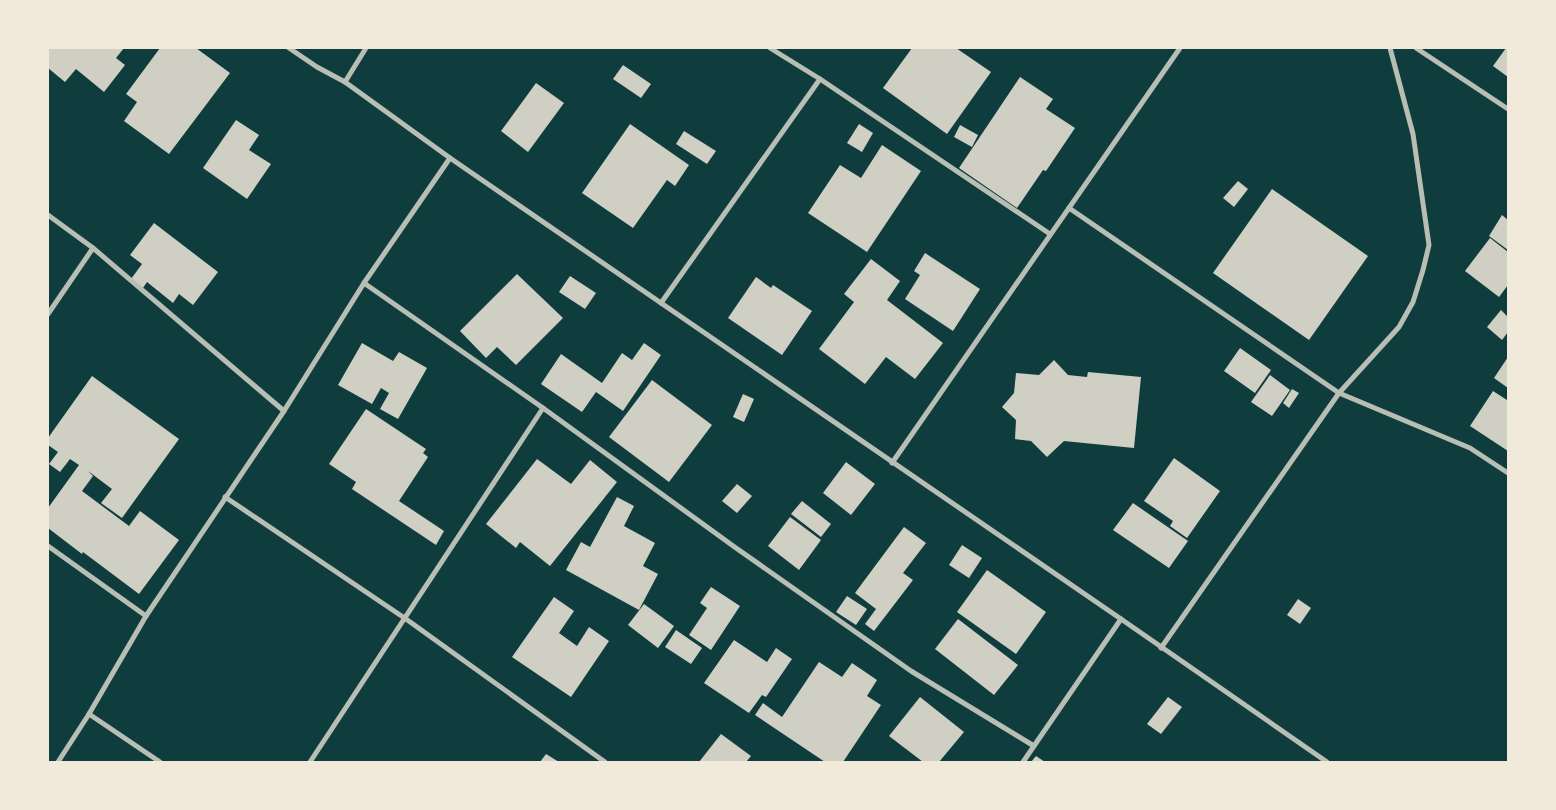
<svg xmlns="http://www.w3.org/2000/svg" width="1556" height="810" viewBox="0 0 1556 810" font-family="'Varela Round',sans-serif">
<rect width="100%" height="100%" fill="#0f3d3e"/>
<g fill="#cfcfc3">
<polygon points="48,48 124,48 116,58 125,65 104,92 76,69 65,82 48,68"/>
<polygon points="160,48 196,48 230,73 169,154 124,121 137,102 126,94"/>
<polygon points="912,48 956,48 991,72 947,134 883,88"/>
<polygon points="1506,48 1508,48 1508,77 1493,66"/>
<polygon points="623,65 651,84 641,98 613,79"/>
<polygon points="1020,77 1053,99 1046,109 1075,128 1046,171 1043,170 1017,208 959,168"/>
<polygon points="536,83 564,103 528,152 501,131"/>
<polygon points="236,120 259,135 249,150 271,164 247,199 203,168"/>
<polygon points="630,124 689,165 675,186 667,180 633,228 582,193"/>
<polygon points="859,124 873,133 862,152 847,143"/>
<polygon points="960,125 978,135 972,147 954,137"/>
<polygon points="684,131 716,151 707,164 676,144"/>
<polygon points="882,145 921,171 867,252 808,213 840,165 861,178"/>
<polygon points="1238,181 1248,189 1234,207 1223,198"/>
<polygon points="1272,189 1368,256 1309,340 1213,273"/>
<polygon points="1502,215 1508,220 1508,250 1489,236"/>
<polygon points="154,223 218,272 193,305 179,294 173,303 147,282 143,288 131,279 142,264 130,255"/>
<polygon points="1490,238 1508,252 1508,285 1499,297 1465,271"/>
<polygon points="925,253 980,289 953,331 905,299 920,275 914,271"/>
<polygon points="871,259 900,281 887,300 943,343 915,379 886,357 865,384 819,349 854,302 844,294"/>
<polygon points="517,274 563,318 516,365 497,347 486,358 460,331"/>
<polygon points="570,276 596,293 585,309 559,292"/>
<polygon points="756,277 771,288 773,285 812,311 782,355 728,318"/>
<polygon points="1501,310 1508,317 1508,332 1502,340 1487,327"/>
<polygon points="362,343 393,361 399,352 427,368 398,419 380,409 389,393 381,388 372,404 338,385"/>
<polygon points="644,343 661,355 623,411 596,392 582,412 541,384 561,354 602,383 622,353 632,360"/>
<polygon points="1240,348 1271,370 1255,393 1224,371"/>
<polygon points="1508,357 1508,388 1494,378"/>
<polygon points="1054,360 1068,375 1087,377 1088,372 1141,377 1134,448 1064,441 1047,457 1031,441 1015,439 1016,420 1002,407 1014,393 1016,373 1039,375"/>
<polygon points="1270,375 1290,390 1272,416 1251,402"/>
<polygon points="92,376 179,439 122,518 101,503 112,489 88,471 93,476 82,491 129,526 140,511 179,540 139,594 83,552 82,554 48,528 48,508 79,465 70,459 60,472 49,464 58,452 48,445 48,438"/>
<polygon points="652,380 712,425 669,482 609,437"/>
<polygon points="1292,389 1299,393 1289,408 1283,403"/>
<polygon points="1493,391 1507,400 1508,397 1508,451 1470,426"/>
<polygon points="743,394 754,399 744,422 733,417"/>
<polygon points="366,409 426,449 423,453 428,457 399,501 444,531 436,545 352,489 356,482 329,464"/>
<polygon points="1174,458 1220,491 1187,538 1170,526 1173,521 1144,501"/>
<polygon points="537,459 571,484 590,460 617,482 550,566 520,542 516,548 486,524"/>
<polygon points="846,462 875,484 851,515 823,493"/>
<polygon points="737,484 752,496 737,513 722,501"/>
<polygon points="617,497 634,506 624,526 655,543 643,566 658,574 639,610 566,570 581,542 590,547"/>
<polygon points="802,501 831,524 821,537 791,514"/>
<polygon points="1133,503 1188,541 1169,568 1113,530"/>
<polygon points="790,517 821,540 799,570 768,546"/>
<polygon points="904,527 926,543 903,573 913,580 874,631 865,624 876,609 855,593"/>
<polygon points="962,545 982,558 969,578 949,565"/>
<polygon points="987,570 1046,612 1016,654 957,612"/>
<polygon points="711,587 740,606 711,650 689,635 707,608 700,603"/>
<polygon points="847,596 867,609 856,625 836,612"/>
<polygon points="554,597 574,611 559,633 577,646 589,627 609,641 571,697 512,657"/>
<polygon points="1298,599 1311,608 1300,624 1287,615"/>
<polygon points="644,604 674,626 658,648 628,625"/>
<polygon points="958,619 1018,665 994,695 935,649"/>
<polygon points="676,630 702,648 691,664 665,647"/>
<polygon points="734,640 767,662 776,648 792,659 766,697 762,695 749,713 704,683"/>
<polygon points="819,662 842,677 852,663 877,680 867,696 881,705 843,762 825,762 755,715 763,703 782,717"/>
<polygon points="920,697 964,732 939,762 923,762 889,736"/>
<polygon points="1168,697 1182,707 1161,734 1147,724"/>
<polygon points="721,734 751,756 746,762 699,762"/>
<polygon points="546,754 559,762 540,762"/>
<polygon points="1036,756 1045,762 1031,762"/>
</g>
<g fill="none" stroke-linecap="round" stroke-linejoin="round">
<g stroke="#b8beb3" stroke-width="5">
<polyline points="289,48 317,67 345,82 450,158 1121,619 1327,762"/>
<polyline points="770,48 820,79 1050,234"/>
<polyline points="1416,48 1508,109"/>
<polyline points="345,82 366,48"/>
<polyline points="1069,208 1339,393 1470,448 1508,473"/>
<polyline points="48,215 93,248 284,411"/>
<polyline points="364,283 543,408 736,548 911,671 1034,746"/>
<polyline points="661,303 820,79"/>
<polyline points="48,314 93,248"/>
<polyline points="892,463 1180,48"/>
<polyline points="225,497 406,619 605,762"/>
<polyline points="48,546 146,616"/>
<polyline points="1161,648 1339,393 1399,327 1413,302 1423,270 1429,245 1413,134 1390,48"/>
<polyline points="89,714 160,762"/>
<polyline points="58,762 89,714 146,616 284,411 364,283 450,158"/>
<polyline points="310,762 543,408"/>
<polyline points="1023,762 1121,619"/>
</g>
</g>
<rect width="1556" height="810" fill="none" stroke="#f1e9da" stroke-width="98"/>
</svg>
